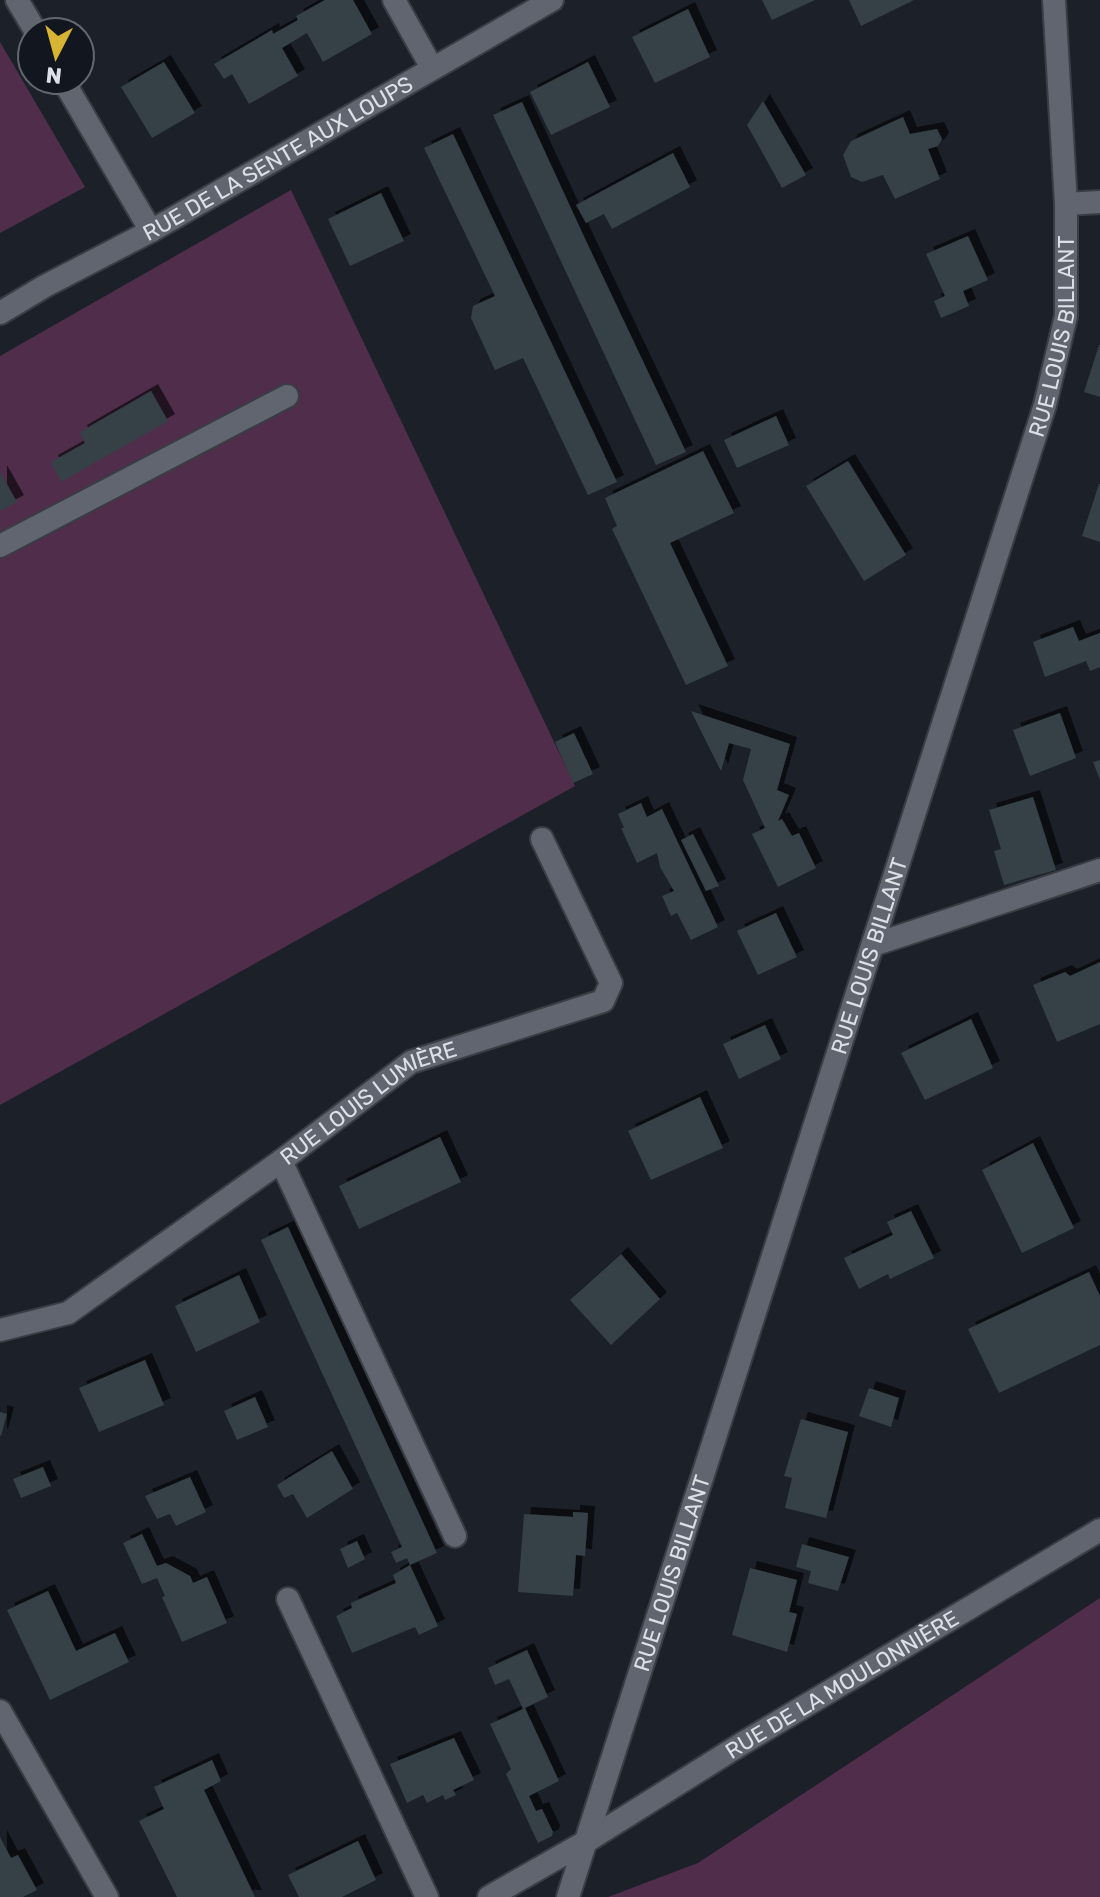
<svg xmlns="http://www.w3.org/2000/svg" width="1100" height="1897" viewBox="0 0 1100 1897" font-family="Rubik,sans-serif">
<defs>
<filter id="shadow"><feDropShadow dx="7" dy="-7" stdDeviation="0" flood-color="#0009"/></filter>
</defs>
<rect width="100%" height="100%" fill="#1c2029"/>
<g fill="#512d4c">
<polygon points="0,42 85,187 0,233"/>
<polygon points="291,190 575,786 0,1105 0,356"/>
<polygon points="1100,1598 1100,1897 608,1897 698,1863"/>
</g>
<g fill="#344046" filter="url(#shadow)">
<polygon points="325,0 353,0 372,34 323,62 307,33 282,48 298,76 249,104 232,74 224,79 214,64 272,30 273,34 298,20 296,16"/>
<polygon points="762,0 815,0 772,20"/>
<polygon points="849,0 914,0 861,26"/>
<polygon points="688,9 710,57 655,83 632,37"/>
<polygon points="164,62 195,113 152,138 121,87"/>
<polygon points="588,62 610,107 551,135 530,92"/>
<polygon points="763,101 806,175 782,188 747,125"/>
<polygon points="522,102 587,243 686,452 656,465 565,270 493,115"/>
<polygon points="903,117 910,134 937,129 942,139 938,146 928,149 940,179 895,199 883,175 862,182 851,177 843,155 851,141"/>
<polygon points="453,134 617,482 588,495 523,358 495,370 471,318 473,306 495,296 424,148"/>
<polygon points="673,153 690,187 612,229 604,214 586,223 576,205"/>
<polygon points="381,193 404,241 350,266 328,219"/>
<polygon points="968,236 988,280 963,291 969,306 941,318 934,301 945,296 926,254"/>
<polygon points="1099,345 1100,345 1100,397 1084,392"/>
<polygon points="151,391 168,421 61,482 51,462 85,443 80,432"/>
<polygon points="776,416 789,445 737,468 724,440"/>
<polygon points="703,451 734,513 670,543 728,666 686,685 612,529 617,526 605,498"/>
<polygon points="848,461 906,555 864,581 806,486"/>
<polygon points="0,472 17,502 0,511"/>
<polygon points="1099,484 1100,484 1100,542 1082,536"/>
<polygon points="1073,627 1079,641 1100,633 1100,667 1090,671 1086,661 1045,677 1033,642"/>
<polygon points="691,711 790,744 777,790 789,795 778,821 782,819 792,836 799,833 816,868 778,887 752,834 765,828 743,780 751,749 729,743 721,771"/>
<polygon points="1060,713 1076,758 1030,776 1013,730"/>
<polygon points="574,733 593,774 573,783 555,742"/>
<polygon points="1100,760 1100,780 1093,762"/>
<polygon points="1033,797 1056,870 1004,885 994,851 1001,849 989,810"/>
<polygon points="641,803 647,817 662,809 718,927 691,940 677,913 671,916 662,896 674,891 660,867 657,853 637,863 621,828 624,828 618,814"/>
<polygon points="693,834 719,886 706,891 681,840"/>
<polygon points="776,913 797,957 758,975 737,931"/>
<polygon points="1100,962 1100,1024 1057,1042 1033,985 1065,972 1070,976"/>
<polygon points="971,1019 993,1068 925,1100 901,1053"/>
<polygon points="765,1025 781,1059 739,1079 723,1044"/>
<polygon points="700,1097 723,1148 651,1180 628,1131"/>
<polygon points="440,1137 461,1182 359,1229 339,1186"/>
<polygon points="1033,1143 1074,1228 1022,1253 982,1170"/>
<polygon points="911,1211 934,1258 890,1279 888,1274 859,1289 844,1258 893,1235 887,1222"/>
<polygon points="288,1227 437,1553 410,1565 407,1558 396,1563 391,1552 402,1547 261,1240"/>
<polygon points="621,1254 660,1299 611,1345 570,1300"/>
<polygon points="1089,1272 1100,1296 1100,1345 999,1393 968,1329"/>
<polygon points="239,1275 260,1322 196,1352 175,1306"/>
<polygon points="145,1360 164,1405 99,1432 79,1388"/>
<polygon points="869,1388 899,1398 891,1427 859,1416"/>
<polygon points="255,1397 268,1427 237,1440 224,1411"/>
<polygon points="0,1412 7,1414 1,1436 0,1435"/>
<polygon points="801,1419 848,1432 826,1518 785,1508 792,1478 784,1476"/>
<polygon points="332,1451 353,1489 307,1518 293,1494 284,1498 277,1485"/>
<polygon points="43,1467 51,1486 21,1498 13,1479"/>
<polygon points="190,1477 206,1512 176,1526 170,1514 157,1519 145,1496"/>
<polygon points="573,1512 588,1513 585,1556 576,1555 573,1596 518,1592 524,1514 573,1517"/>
<polygon points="142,1534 157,1566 166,1563 190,1576 193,1583 207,1577 227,1623 182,1642 162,1597 165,1596 157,1578 142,1584 123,1543"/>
<polygon points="357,1541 365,1559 348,1568 340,1549"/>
<polygon points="802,1544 849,1557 838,1591 808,1583 811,1571 796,1567"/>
<polygon points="410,1565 438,1626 419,1635 415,1627 352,1653 336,1616 352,1608 351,1603 396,1583 393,1575"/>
<polygon points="750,1568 797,1580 789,1612 797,1614 787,1652 732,1635"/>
<polygon points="48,1591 76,1651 115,1633 129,1662 50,1700 7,1610"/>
<polygon points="527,1650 548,1697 525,1708 559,1781 529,1796 536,1811 542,1809 553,1832 552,1836 538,1843 506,1774 511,1769 490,1724 523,1709 509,1679 495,1685 488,1668"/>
<polygon points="454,1738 474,1780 453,1790 456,1795 445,1800 443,1795 427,1803 423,1795 407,1803 390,1764"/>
<polygon points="212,1760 221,1781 204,1790 255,1897 177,1897 139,1821 164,1809 154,1787"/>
<polygon points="0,1837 11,1858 18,1855 37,1890 23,1897 0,1897"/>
<polygon points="358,1841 376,1880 342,1897 299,1897 288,1875"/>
</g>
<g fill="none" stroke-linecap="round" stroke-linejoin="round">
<g stroke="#3a3d44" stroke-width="26">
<g id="service">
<polyline points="0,546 287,396"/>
<polyline points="281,1161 455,1536"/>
<polyline points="288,1599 427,1897"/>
</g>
</g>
<g stroke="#3a3d44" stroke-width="26">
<g id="minor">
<polyline points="17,0 36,32"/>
<polyline points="394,0 432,68"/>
<polyline points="63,80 151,231"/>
<polyline points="1066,204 1100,202"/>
<path id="s1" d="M0,313L45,286L151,231L552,0"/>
<polyline points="873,945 1100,870"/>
<path id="s2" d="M0,1330L68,1313L281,1161L411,1062L603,1001L611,983L542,839"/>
<polyline points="0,1711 107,1897"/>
<path id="s3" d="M489,1897L587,1841L743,1743L1100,1530"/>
</g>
</g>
<g stroke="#3a3d44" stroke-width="26">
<g id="tertiary">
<path id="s4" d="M568,1897L1045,405L1066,316V204L1054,0"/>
</g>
</g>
<use href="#service" stroke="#606570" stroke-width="22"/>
<use href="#minor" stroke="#606570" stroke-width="22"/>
<use href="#tertiary" stroke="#606570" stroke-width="22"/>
</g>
<g text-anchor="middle" stroke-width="7" stroke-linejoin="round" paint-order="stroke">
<g font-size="22" fill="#dde0e6" stroke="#12171f">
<text dy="8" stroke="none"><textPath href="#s1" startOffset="318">RUE DE LA SENTE AUX LOUPS</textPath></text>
<text dy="8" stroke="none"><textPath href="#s4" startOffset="1636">RUE LOUIS BILLANT</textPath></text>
<text dy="8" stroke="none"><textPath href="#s4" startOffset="988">RUE LOUIS BILLANT</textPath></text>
<text dy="8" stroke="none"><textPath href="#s2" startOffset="438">RUE LOUIS LUMIÈRE</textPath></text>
<text dy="8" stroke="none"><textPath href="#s4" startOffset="340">RUE LOUIS BILLANT</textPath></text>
<text dy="8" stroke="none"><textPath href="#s3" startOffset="412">RUE DE LA MOULONNIÈRE</textPath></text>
</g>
</g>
<g transform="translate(56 56) rotate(186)"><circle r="38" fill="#12171f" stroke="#63676f" stroke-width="2"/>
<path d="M0-6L14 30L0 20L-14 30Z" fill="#d8b434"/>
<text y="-12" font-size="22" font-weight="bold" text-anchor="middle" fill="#dde0e6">N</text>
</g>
</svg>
